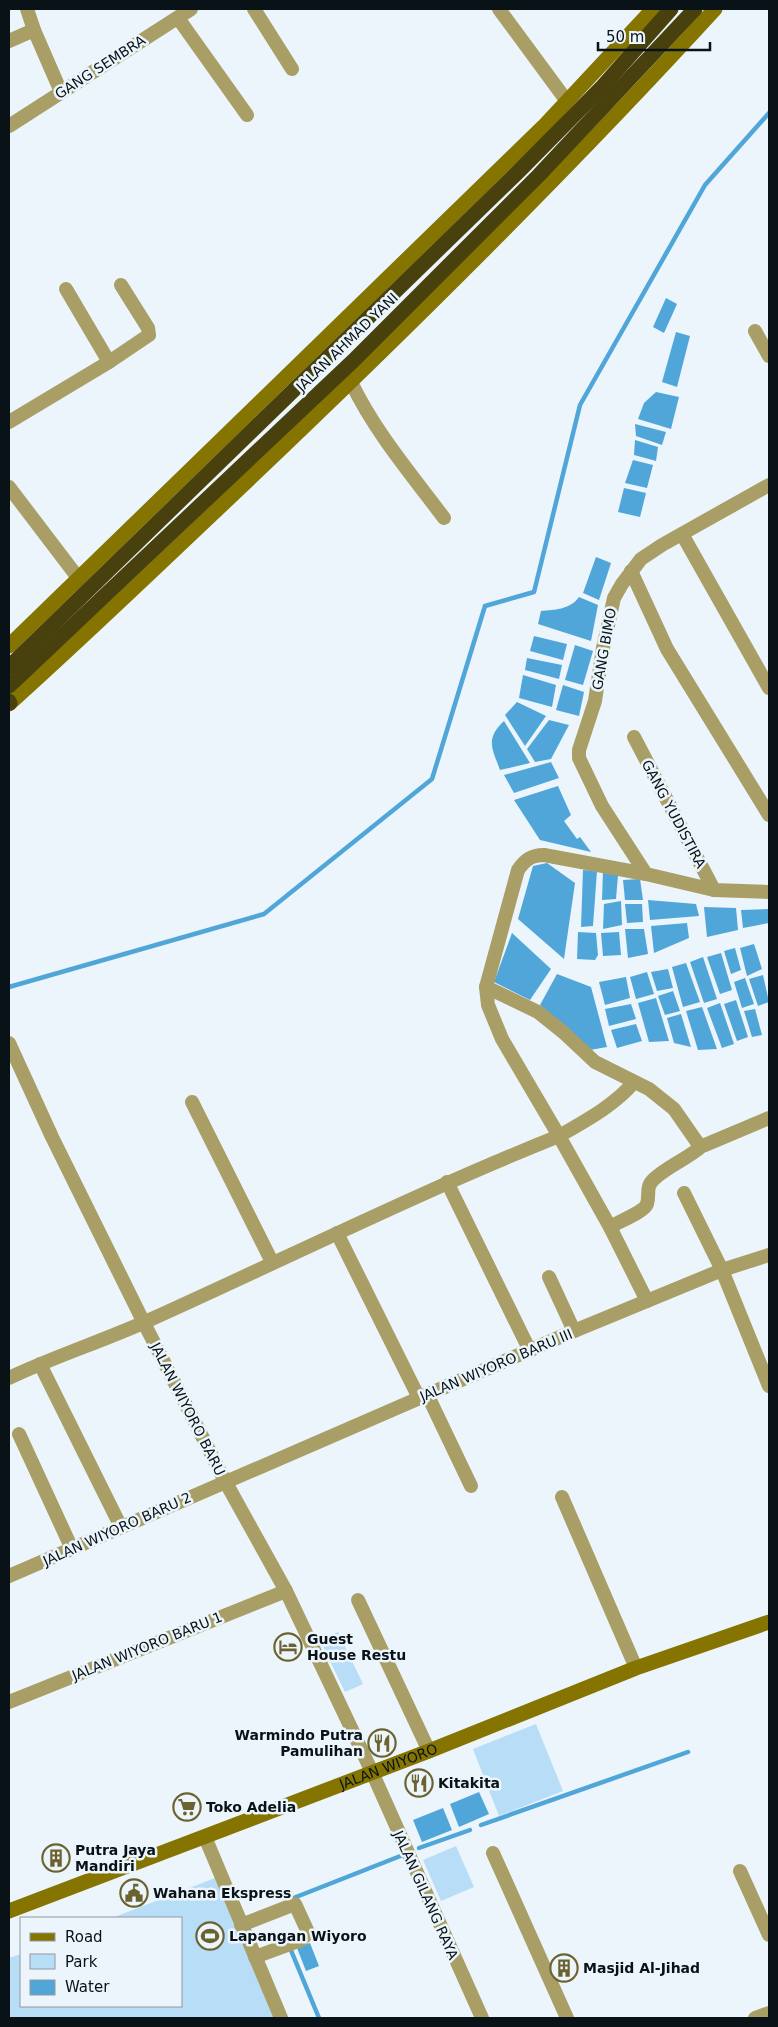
<svg xmlns="http://www.w3.org/2000/svg" width="778" height="2027" viewBox="0 0 778 2027" font-family="'DejaVu Sans',sans-serif">
<rect width="100%" height="100%" fill="#ebf5fb"/>
<g fill="#b8ddf7">
<polygon points="338,1632 363,1684 345,1692 320,1640"/>
<polygon points="536,1724 563,1791 499,1816 473,1749"/>
<polygon points="456,1846 474,1887 441,1901 423,1860"/>
<polygon points="215,1878 274,2018 9,2018 9,1958 21,1954 21,2006 181,2006 181,1918 112,1918"/>
</g>
<g fill="#50a6d9">
<polygon points="666,298 677,304 664,333 653,327"/>
<polygon points="676,332 690,336 677,387 662,382"/>
<polygon points="656,392 679,397 671,429 638,419 644,403"/>
<polygon points="635,424 666,432 662,445 636,436"/>
<polygon points="635,440 658,447 656,461 634,455"/>
<polygon points="633,460 653,465 647,488 625,483"/>
<polygon points="624,488 646,493 640,517 618,512"/>
<polygon points="596,557 611,563 599,600 583,593"/>
<path d="M579,597L598,605L591,641L538,624L541,611C555,610 571,609 579,597Z"/>
<polygon points="534,636 567,644 563,660 530,651"/>
<polygon points="575,645 593,651 583,685 565,680"/>
<polygon points="527,658 562,665 559,679 525,670"/>
<polygon points="523,675 556,685 552,707 519,698"/>
<polygon points="563,685 584,692 579,716 556,710"/>
<polygon points="517,702 546,716 525,746 505,715"/>
<polygon points="549,720 569,725 551,759 535,762 527,749"/>
<path d="M504,721L530,763L500,770C492,748 485,739 504,721Z"/>
<polygon points="551,762 559,778 514,793 504,775"/>
<polygon points="558,786 571,815 564,821 577,839 580,837 591,852 540,840 514,800"/>
<polygon points="547,863 575,883 564,959 518,919 533,866"/>
<polygon points="583,870 597,871 593,926 581,927"/>
<polygon points="603,871 618,875 616,899 602,900"/>
<polygon points="640,879 643,900 625,900 623,880"/>
<polygon points="648,900 696,904 699,916 650,920"/>
<polygon points="621,901 622,925 603,929 604,904"/>
<polygon points="625,904 642,904 643,922 627,923"/>
<polygon points="704,907 736,908 738,930 707,937"/>
<polygon points="769,909 769,923 743,928 741,910"/>
<polygon points="687,923 689,938 654,953 651,926"/>
<polygon points="644,929 648,954 628,958 625,929"/>
<polygon points="578,932 596,933 598,955 595,960 577,959"/>
<polygon points="619,932 621,955 603,956 601,933"/>
<polygon points="512,933 551,969 530,1000 494,982"/>
<polygon points="754,944 762,969 747,976 740,948"/>
<polygon points="735,948 741,970 731,974 724,951"/>
<polygon points="721,953 732,990 720,994 707,957"/>
<polygon points="703,957 717,999 704,1003 690,962"/>
<polygon points="686,963 700,1002 683,1007 672,967"/>
<polygon points="668,969 673,988 657,991 651,972"/>
<polygon points="647,972 654,994 636,999 630,977"/>
<polygon points="557,974 591,987 607,1047 590,1050 540,1005"/>
<polygon points="763,975 769,1002 758,1006 749,979"/>
<polygon points="626,977 630,998 605,1005 599,982"/>
<polygon points="745,978 754,1004 742,1008 734,982"/>
<polygon points="673,991 680,1011 665,1015 658,996"/>
<polygon points="656,998 669,1041 649,1042 638,1003"/>
<polygon points="736,1000 748,1037 737,1041 724,1004"/>
<polygon points="720,1003 734,1044 722,1048 707,1008"/>
<polygon points="631,1004 636,1019 609,1026 605,1009"/>
<polygon points="702,1007 717,1049 698,1050 686,1011"/>
<polygon points="755,1009 762,1035 752,1037 744,1011"/>
<polygon points="681,1014 691,1047 674,1043 667,1018"/>
<polygon points="636,1024 642,1041 617,1048 611,1030"/>
<polygon points="479,1792 489,1814 459,1827 450,1804"/>
<polygon points="443,1808 452,1830 422,1842 413,1820"/>
<polygon points="310,1943 319,1966 306,1971 297,1948"/>
</g>
<g fill="none" stroke-linecap="round" stroke-linejoin="round">
<g stroke="#50a6d9" stroke-width="4.5">
<polyline points="9,987 264,914 432,779 485,606 534,592 580,405 705,185 769,113"/>
<polyline points="481,1825 688,1752"/>
<polyline points="419,1848 470,1830"/>
<polyline points="291,1899 403,1855"/>
<polyline points="290,1948 319,2018"/>
</g>
<g stroke="#a99f66" stroke-width="14">
<polyline points="27,9 34,30 61,92"/>
<polyline points="254,9 292,69"/>
<polyline points="499,9 566,100"/>
<polyline points="178,18 247,115"/>
<polyline points="9,41 34,30"/>
<polyline points="9,126 191,9"/>
<polyline points="66,289 109,362"/>
<polyline points="755,331 769,356"/>
<path d="M351,382C375,432 411,474 444,518"/>
<polyline points="9,422 109,362 149,335 148,328 121,285"/>
<polyline points="9,487 79,579"/>
<polyline points="682,534 769,688"/>
<polyline points="631,571 667,649 769,815"/>
<polyline points="634,737 714,890"/>
<polyline points="646,874 602,806 579,758 579,750 595,701 603,648 614,598 622,584 641,559 662,545 769,485"/>
<polyline points="486,987 538,1012 563,1032 595,1062 649,1089 674,1109 699,1145 705,1145 769,1118"/>
<polyline points="9,1043 52,1137 144,1323 225,1481 286,1591 372,1772 482,2018"/>
<path d="M634,1082C615,1105 585,1121 559,1136L502,1039L488,1005L486,987L518,870C525,860 531,855 544,855L646,874L714,890L769,892"/>
<polyline points="192,1102 272,1262"/>
<polyline points="447,1182 530,1351"/>
<polyline points="684,1193 722,1270 769,1386"/>
<path d="M610,1227C618,1222 644,1212 647,1204C650,1195 645,1187 654,1179C668,1166 687,1159 702,1146"/>
<polyline points="337,1233 419,1398"/>
<polyline points="549,1277 574,1331"/>
<polyline points="40,1364 121,1527"/>
<path d="M9,1378C53,1357 100,1342 145,1322C283,1260 419,1192 559,1136L610,1227L647,1301"/>
<polyline points="427,1394 471,1486"/>
<polyline points="19,1434 72,1549"/>
<polyline points="562,1497 636,1668"/>
<polyline points="9,1576 574,1331 722,1270 769,1255"/>
<polyline points="358,1600 429,1751"/>
<polyline points="9,1702 286,1591"/>
<polyline points="205,1837 281,2018"/>
<polyline points="493,1853 567,2018"/>
<polyline points="740,1871 769,1935"/>
<polyline points="241,1925 295,1904 307,1930 306,1935 301,1940 255,1957"/>
<polyline points="755,2018 769,2013"/>
</g>
<g stroke="#857500" stroke-width="15">
<polyline points="9,646 543,127 653,9"/>
<path d="M9,704C89,632 167,557 245,483C406,330 565,173 715,9"/>
<path id="s1" d="M9,1911L429,1751L636,1668L769,1622"/>
</g>
<g stroke="#48400d" stroke-width="15">
<polyline points="9,667 520,170 603,86 671,9"/>
<polyline points="9,686 353,361 539,175 695,9"/>
<polyline points="9,701 10,703"/>
</g>
</g>
<defs>
<g id="hotel-ring" transform="scale(1.4375)"><circle r="9.5" fill="#ebf5fb" stroke="#6b622f" stroke-width="1.5"/><path d="M-6-4.5h1.5V1H6V5H4.5V3h-9V5H-6ZM-4 0a1.8 1.8 0 1 1 3.6 0ZM.5 0V-2.5h3Q6-2.5 6 0Z" fill="#6b622f"/></g>
<g id="restaurant-ring" transform="scale(1.4375)"><circle r="9.5" fill="#ebf5fb" stroke="#6b622f" stroke-width="1.5"/><path d="M-5-6h1v4h1v-4h1v4h1v-4h1v5L-1.5 .5V6h-2V.5L-5-1ZM5-6V6H3V1.5H1.5Q1.5-4 5-6Z" fill="#6b622f"/></g>
<g id="supermarket-ring" transform="scale(1.4375)"><circle r="9.5" fill="#ebf5fb" stroke="#6b622f" stroke-width="1.5"/><path d="M-6-5.5h2.5l.6 2H6L4.5 2H-2.5L-4.4-4H-6ZM-1.5 3.2a1.3 1.3 0 1 0 .1 0ZM3 3.2a1.3 1.3 0 1 0 .1 0Z" fill="#6b622f"/></g>
<g id="building-ring" transform="scale(1.4375)"><circle r="9.5" fill="#ebf5fb" stroke="#6b622f" stroke-width="1.5"/><path d="M-4-6H4V6H1V3H-1V6H-4ZM-2.5-4.3h1.7v1.8h-1.7ZM.8-4.3h1.7v1.8H.8ZM-2.5-1h1.7V.8h-1.7ZM.8-1h1.7V.8H.8Z" fill="#6b622f"/></g>
<g id="civic-ring" transform="scale(1.4375)"><circle r="9.5" fill="#ebf5fb" stroke="#6b622f" stroke-width="1.5"/><path d="M-.6-6.5H3V-4.5H.6V-3L4-1V1h2V6H-6V1h2V-1L-.6-3ZM-1.2 2.5V6h2.4V2.5Z" fill="#6b622f"/></g>
<g id="stadium-ring" transform="scale(1.4375)"><circle r="9.5" fill="#ebf5fb" stroke="#6b622f" stroke-width="1.5"/><path d="M0-5a6.5 5 0 1 0 0 10a6.5 5 0 1 0 0-10ZM-3.5-1.8h7v3.6h-7Z" fill="#6b622f"/></g>
</defs>
<g fill-rule="evenodd">
<use href="#hotel-ring" x="288" y="1647"/>
<use href="#restaurant-ring" x="382" y="1743"/>
<use href="#restaurant-ring" x="419" y="1783"/>
<use href="#supermarket-ring" x="187" y="1807"/>
<use href="#building-ring" x="56" y="1858"/>
<use href="#civic-ring" x="134" y="1893"/>
<use href="#stadium-ring" x="210" y="1936"/>
<use href="#building-ring" x="564" y="1968"/>
</g>
<g text-anchor="middle" stroke-width="5" stroke-linejoin="round" paint-order="stroke">
<g font-size="14" fill="#091217" stroke="#ebf5fb">
<text transform="translate(100 67) rotate(-33)" y="5">GANG SEMBRA</text>
<text transform="translate(347 342) rotate(-44)" y="5">JALAN AHMAD YANI</text>
<text transform="translate(604 649) rotate(-80)" y="5">GANG BIMO</text>
<text transform="translate(674 814) rotate(62)" y="5">GANG YUDISTIRA</text>
<text transform="translate(496 1365) rotate(-23)" y="5">JALAN WIYORO BARU III</text>
<text transform="translate(188 1409) rotate(63)" y="5">JALAN WIYORO BARU</text>
<text transform="translate(117 1529) rotate(-24)" y="5">JALAN WIYORO BARU 2</text>
<text transform="translate(147 1646) rotate(-22)" y="5">JALAN WIYORO BARU 1</text>
<text dy="5" stroke="none"><textPath href="#s1" startOffset="406">JALAN WIYORO</textPath></text>
<text transform="translate(426 1895) rotate(66)" y="5">JALAN GILANG RAYA</text>
</g>
<g font-size="14" font-weight="bold" fill="#091217" stroke="#ebf5fb" text-anchor="start">
<text x="307" y="1644">Guest<tspan x="307" dy="16">House Restu</tspan></text>
<text x="363" y="1740" text-anchor="end">Warmindo Putra<tspan x="363" dy="16">Pamulihan</tspan></text>
<text x="438" y="1788">Kitakita</text>
<text x="206" y="1812">Toko Adelia</text>
<text x="75" y="1855">Putra Jaya<tspan x="75" dy="16">Mandiri</tspan></text>
<text x="153" y="1898">Wahana Ekspress</text>
<text x="229" y="1941">Lapangan Wiyoro</text>
<text x="583" y="1973">Masjid Al-Jihad</text>
</g>
</g>
<rect width="778" height="2027" fill="none" stroke="#091217" stroke-width="20"/>
<rect x="20" y="1917" width="162" height="90" fill="#ebf5fb" stroke="#919aa0"/>
<rect x="30" y="1933" width="25" height="8" fill="#857500" stroke="#919aa0"/>
<text x="65" y="1942" font-size="15" fill="#091217">Road</text>
<rect x="30" y="1954" width="25" height="15" fill="#b8ddf7" stroke="#919aa0"/>
<text x="65" y="1967" font-size="15" fill="#091217">Park</text>
<rect x="30" y="1980" width="25" height="15" fill="#50a6d9" stroke="#919aa0"/>
<text x="65" y="1992" font-size="15" fill="#091217">Water</text>
<path d="M598 42v8h112v-8" fill="none" stroke="#091217" stroke-width="2.5"/>
<text x="606" y="42" font-size="15" fill="#091217" stroke="#ebf5fb" stroke-width="4" paint-order="stroke">50 m</text>
</svg>
